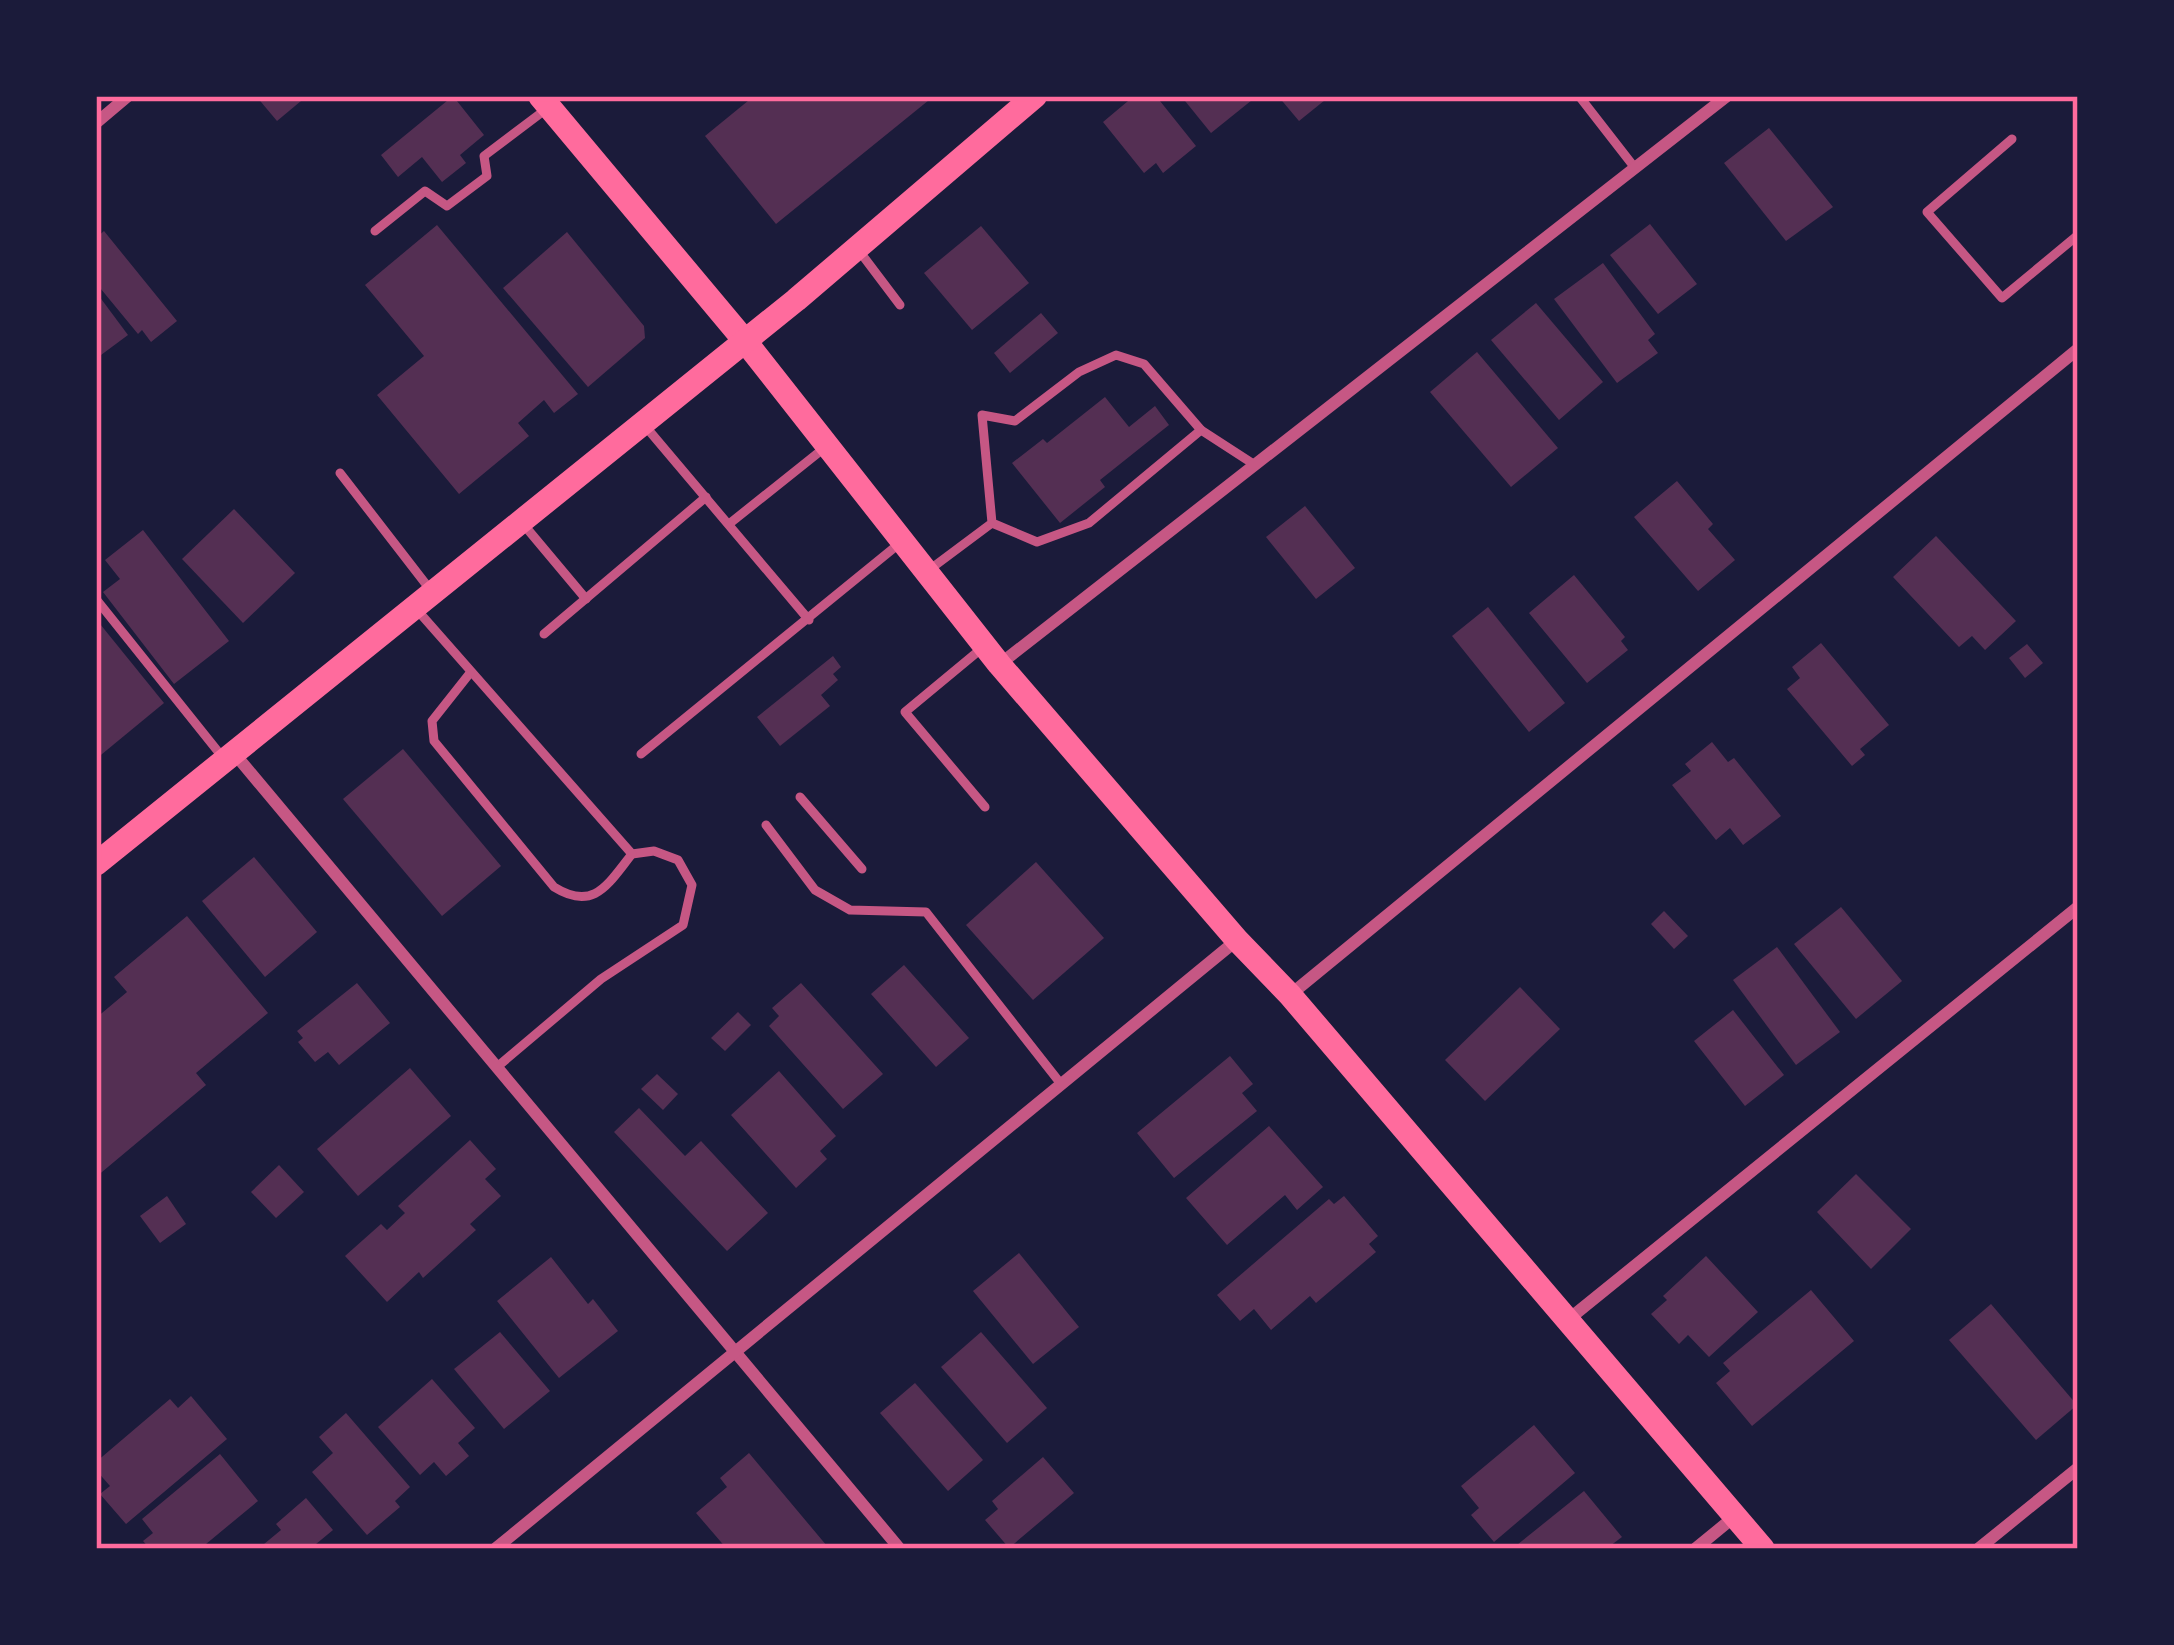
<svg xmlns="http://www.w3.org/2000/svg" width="2174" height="1645" viewBox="0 0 2174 1645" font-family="Karla,sans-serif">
<rect width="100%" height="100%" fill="#1b1b3a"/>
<g fill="#542f53">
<polygon points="256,96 307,96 277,121"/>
<polygon points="453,96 484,135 460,155 466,163 442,182 422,157 398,177 381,155"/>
<polygon points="754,96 934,96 776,224 705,136"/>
<polygon points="1134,96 1156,96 1196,146 1163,173 1156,163 1144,173 1103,122"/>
<polygon points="1181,96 1257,96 1211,133"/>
<polygon points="1278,96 1330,96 1299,121"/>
<polygon points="1769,128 1833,207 1786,241 1724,163"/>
<polygon points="1650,224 1697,284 1658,314 1610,255"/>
<polygon points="437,225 578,394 554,413 544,400 518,423 529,436 459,494 377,395 424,356 365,285"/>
<polygon points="981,226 1029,283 972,330 924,273"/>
<polygon points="104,231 177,321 151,342 142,330 138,334 96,283 96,238"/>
<polygon points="567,232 644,326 645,338 588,387 503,288"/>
<polygon points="1603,263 1655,334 1648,340 1658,353 1617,383 1554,299"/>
<polygon points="96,292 128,335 101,355 96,349"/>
<polygon points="1536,303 1603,382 1559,420 1491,340"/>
<polygon points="1041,313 1058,333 1010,373 994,353"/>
<polygon points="1477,352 1558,448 1511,487 1430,392"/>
<polygon points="1105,397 1129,427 1155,406 1169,425 1100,480 1105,487 1060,523 1012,463 1043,439 1047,443"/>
<polygon points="1677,481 1713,524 1708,529 1735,560 1698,591 1634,517"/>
<polygon points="1305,506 1355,568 1316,599 1266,537"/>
<polygon points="234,509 295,573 243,623 182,559"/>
<polygon points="143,530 229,641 174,684 103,592 120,579 105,560"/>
<polygon points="1936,536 2016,621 1985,650 1972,636 1959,647 1893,577"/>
<polygon points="1574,575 1625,637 1621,641 1628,650 1587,683 1529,613"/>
<polygon points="1488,607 1565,703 1529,732 1452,636"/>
<polygon points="96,619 164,703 96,759"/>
<polygon points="1821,643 1889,725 1860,749 1865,755 1852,766 1787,689 1800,678 1792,667"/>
<polygon points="2027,644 2043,663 2025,678 2009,658"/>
<polygon points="833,656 841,667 833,674 838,680 821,695 830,706 780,746 757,717"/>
<polygon points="1712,742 1728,762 1734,758 1781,816 1743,845 1730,828 1716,840 1672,785 1691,771 1685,764"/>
<polygon points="403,749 501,866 442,916 343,799"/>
<polygon points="254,857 317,932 265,977 202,901"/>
<polygon points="1036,862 1104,938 1033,1000 966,925"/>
<polygon points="1841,907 1902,981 1856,1019 1794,944"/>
<polygon points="1664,911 1688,936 1674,949 1651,924"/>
<polygon points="187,916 268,1013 196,1073 206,1085 96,1177 96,1018 127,992 114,977"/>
<polygon points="1777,947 1840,1032 1796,1065 1733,980"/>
<polygon points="904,965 969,1038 936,1067 871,994"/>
<polygon points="357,983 390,1023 339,1065 328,1052 315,1062 298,1042 303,1038 297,1031"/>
<polygon points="801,983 883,1074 843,1109 769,1026 779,1016 772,1008"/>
<polygon points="1520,987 1560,1029 1485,1101 1445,1060"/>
<polygon points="1733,1010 1784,1075 1745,1106 1694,1041"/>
<polygon points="738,1012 751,1025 725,1051 711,1038"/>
<polygon points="1230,1056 1253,1084 1242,1093 1257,1111 1174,1178 1137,1133"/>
<polygon points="410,1068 451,1116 358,1196 317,1149"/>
<polygon points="779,1071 836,1136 820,1151 827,1159 796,1188 731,1115"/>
<polygon points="657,1074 678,1094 663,1110 641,1089"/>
<polygon points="639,1108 685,1156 701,1141 768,1213 727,1251 614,1132"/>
<polygon points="1269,1126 1323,1187 1297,1210 1285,1195 1227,1245 1186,1198"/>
<polygon points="470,1140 496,1169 485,1179 501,1196 470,1224 476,1230 423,1278 419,1272 387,1302 345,1256 381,1224 387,1230 405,1213 398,1206"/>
<polygon points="279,1165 304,1192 276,1218 251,1192"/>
<polygon points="1856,1174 1911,1229 1871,1269 1817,1212"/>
<polygon points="167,1196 186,1224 160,1243 140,1216"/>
<polygon points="1344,1196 1378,1236 1369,1244 1376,1252 1316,1303 1310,1296 1271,1330 1254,1309 1240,1321 1217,1295 1329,1199 1334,1204"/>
<polygon points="1019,1253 1079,1327 1033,1364 973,1291"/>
<polygon points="1706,1256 1758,1312 1709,1357 1688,1335 1679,1344 1651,1314 1667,1300 1663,1296"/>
<polygon points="551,1257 588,1304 593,1299 618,1331 559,1378 497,1301"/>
<polygon points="1811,1290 1854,1341 1752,1426 1716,1383 1730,1371 1723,1363"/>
<polygon points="1991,1304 2077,1405 2036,1440 1949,1340"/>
<polygon points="500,1332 550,1391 504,1429 454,1369"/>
<polygon points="981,1332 1047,1408 1007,1443 941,1367"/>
<polygon points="432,1379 475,1428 458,1443 469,1456 446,1476 434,1462 420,1475 378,1427"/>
<polygon points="915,1383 983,1460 948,1491 880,1413"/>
<polygon points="191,1396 227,1439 126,1524 100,1494 110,1486 96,1470 96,1462 170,1399 178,1408"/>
<polygon points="346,1413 410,1487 395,1501 400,1507 367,1535 312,1472 333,1453 319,1437"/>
<polygon points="1534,1425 1575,1473 1494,1542 1471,1515 1479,1508 1461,1486"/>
<polygon points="749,1453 827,1546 824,1549 727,1549 696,1513 727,1487 720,1478"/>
<polygon points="220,1454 258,1501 200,1549 150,1549 143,1541 153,1533 142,1519"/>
<polygon points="1043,1457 1074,1493 1009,1548 985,1520 998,1509 992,1501"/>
<polygon points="1584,1491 1622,1537 1606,1549 1512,1549"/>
<polygon points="306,1498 333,1530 310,1549 258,1549 281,1530 276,1524"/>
</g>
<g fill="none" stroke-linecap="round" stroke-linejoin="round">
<g stroke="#c65784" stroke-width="9">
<polyline points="1579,96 1635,168"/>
<polyline points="2012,139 1927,212 2002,298 2078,235"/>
<polyline points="375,231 425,191 447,206 487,176 484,156 545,110"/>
<polyline points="860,252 900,305"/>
<polyline points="646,427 809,620"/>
<polyline points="1201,430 1255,465"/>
<polyline points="340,473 432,592"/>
<polyline points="729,524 823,449"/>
<polyline points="524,525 586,599"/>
<polyline points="929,570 992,523 982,415 1015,421 1079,372 1116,355 1144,364 1201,430 1089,523 1037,542 992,523"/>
<polyline points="96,599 224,759"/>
<polyline points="418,611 632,854 654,851 678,860 692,885 683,925 601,979 497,1067"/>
<polyline points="544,634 706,497"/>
<polyline points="981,649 905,712 985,807"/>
<path d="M470,673L432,721L434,741L554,887C594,912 608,884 632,854"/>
<polyline points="641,754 900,543"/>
<polyline points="800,797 862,869"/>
<polyline points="766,825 815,890 850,910 926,912 1061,1084"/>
</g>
<g stroke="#c65784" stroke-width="12">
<polyline points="96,123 128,96"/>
<polyline points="1000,664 1727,96"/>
<polyline points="234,753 900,1549"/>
<polyline points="1290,995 2078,349"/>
<polyline points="1569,1319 2078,907"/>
<polyline points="495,1549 1237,940"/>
<polyline points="1695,1549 1734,1517"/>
<polyline points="1978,1549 2078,1468"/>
</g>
<g stroke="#ff6b9d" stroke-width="24">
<polyline points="540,96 745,341 999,664 1237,940 1290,995 1763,1549"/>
<polyline points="96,864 796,300 1035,96"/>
</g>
</g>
<rect width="2174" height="1645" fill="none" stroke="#1b1b3a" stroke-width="198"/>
<rect x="99" y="99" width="1976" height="1447" fill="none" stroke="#ff6b9d" stroke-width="4.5"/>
</svg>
